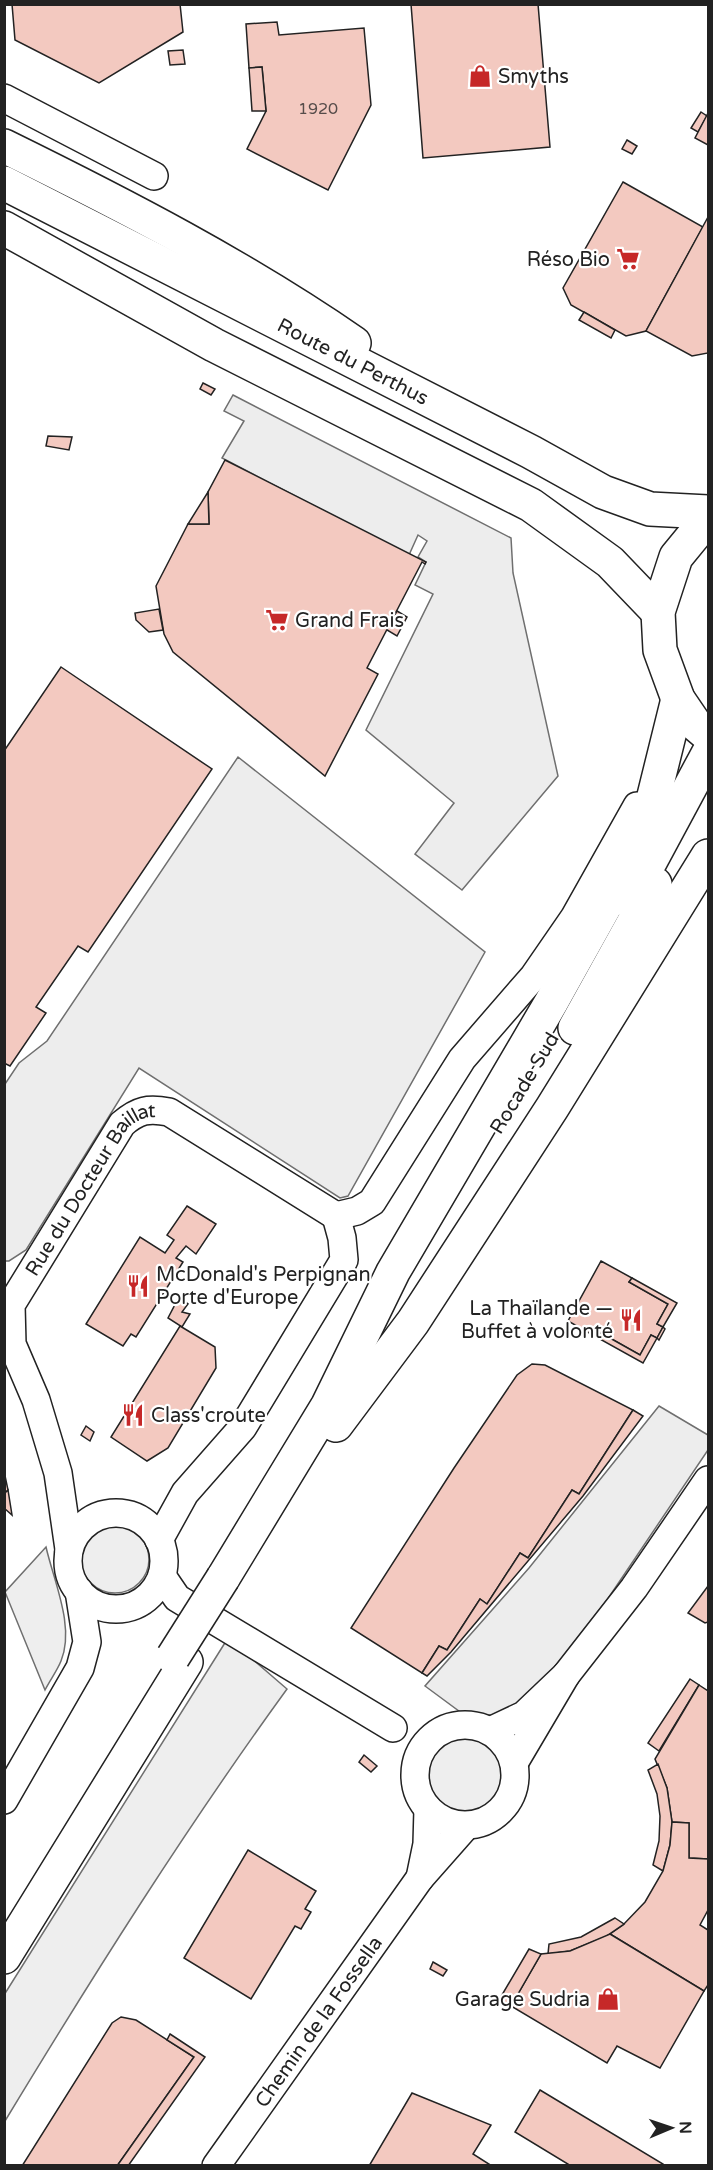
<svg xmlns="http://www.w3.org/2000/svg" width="713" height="2170" viewBox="0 0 713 2170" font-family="'Varela Round',sans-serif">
<rect width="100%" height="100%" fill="#fff"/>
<g fill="#eee" stroke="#6f6f6f" stroke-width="1.5">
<circle cx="115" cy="1559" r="34"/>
<path d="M46,1547C54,1582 75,1627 61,1661C57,1671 50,1680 45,1690L5,1592Z"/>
<path d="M228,1638L287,1689C186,1828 94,1974 5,2121L4,1995Z"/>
<circle cx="465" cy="1776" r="50"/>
</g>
<g fill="#ededed" stroke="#6f6f6f" stroke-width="1.5">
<polygon points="233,395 511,538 513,573 558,776 462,890 415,854 454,803 366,730 433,594 415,585 426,562 418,557 427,541 418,535 409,555 222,458 244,421 224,411"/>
<polygon points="238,757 485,952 348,1196 340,1198 139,1068 26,1250 9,1261 5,1261 5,1084 19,1063 47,1041"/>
<polygon points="659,1406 708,1435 708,1450 607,1600 538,1689 506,1716 463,1714 425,1686 529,1568"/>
</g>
<g fill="#f3c9c0" stroke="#222" stroke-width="1.5">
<polygon points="12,4 180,4 183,32 99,83 15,40"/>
<polygon points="411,4 538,4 550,147 423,158"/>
<polygon points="277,22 279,35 364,28 371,105 328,190 247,149 266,111 262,67 249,68 246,24"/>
<polygon points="183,50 185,64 170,65 168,51"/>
<polygon points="262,67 266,111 252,111 249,68"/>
<polygon points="701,112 707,116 698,132 691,128"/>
<polygon points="708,113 708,145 695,138"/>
<polygon points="627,140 637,146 632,154 622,149"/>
<polygon points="623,182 703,227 646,331 626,336 571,305 563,288"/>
<polygon points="708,217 708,353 692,356 646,331"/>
<polygon points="584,312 615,330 611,338 579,320"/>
<polygon points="203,383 215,389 211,395 200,389"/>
<polygon points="48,436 72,437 69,450 46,446"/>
<polygon points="225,460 426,562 425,564 422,562 367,668 378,674 325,776 173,652 164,634 156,586 188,524 209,524 208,492"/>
<polygon points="208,492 209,524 188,524"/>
<polygon points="159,609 163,630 149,632 136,620 135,613"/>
<polygon points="397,611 407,617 397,636 387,630"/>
<polygon points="61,667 212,769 88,952 78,946 36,1007 46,1013 10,1066 4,1063 4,751"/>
<polygon points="187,1206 216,1224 196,1254 186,1246 176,1258 183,1262 136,1337 131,1334 123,1346 86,1324 140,1237 165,1253 174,1240 167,1235"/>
<polygon points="601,1261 632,1278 629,1282 668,1304 657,1324 663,1327 657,1338 651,1335 640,1355 601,1333 598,1338 568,1321"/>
<polygon points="632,1278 677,1303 663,1327 657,1324 668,1304 629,1282"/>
<polygon points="179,1297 188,1304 182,1312 190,1314 182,1327 168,1318"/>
<polygon points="180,1326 215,1347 216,1368 168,1448 147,1461 111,1437"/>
<polygon points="663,1327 665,1329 659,1340 657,1338"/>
<polygon points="601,1333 640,1355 651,1335 657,1338 643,1363 598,1338"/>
<polygon points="532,1364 545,1365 633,1410 579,1494 572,1490 528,1558 520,1553 487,1604 480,1599 447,1650 439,1646 422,1673 351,1628 454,1468 517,1375"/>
<polygon points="633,1410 643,1416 583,1496 451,1652 427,1676 422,1673 439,1646 447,1650 480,1599 487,1604 520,1553 528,1558 572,1490 579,1494"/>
<polygon points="86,1426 94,1432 90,1441 81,1435"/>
<polygon points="4,1471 8,1490 4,1494"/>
<polygon points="8,1490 12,1515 4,1508 4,1494"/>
<polygon points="708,1586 708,1622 705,1623 688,1613"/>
<polygon points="690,1679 699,1685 659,1751 648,1743"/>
<polygon points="699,1685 708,1691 708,1859 689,1858 689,1823 672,1822 667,1788 655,1759"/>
<polygon points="364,1755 377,1766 371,1772 359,1762"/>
<polygon points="658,1764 667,1788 672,1822 670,1845 663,1871 653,1865 659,1841 660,1816 657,1794 648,1770"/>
<polygon points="672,1822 689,1823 689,1858 708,1859 708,1910 700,1925 708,1930 708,1985 704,1991 610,1934 623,1925 645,1902 663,1871 670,1845"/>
<polygon points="248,1850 316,1891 305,1909 311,1912 301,1929 295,1926 251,1999 184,1958"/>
<polygon points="615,1918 624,1924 605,1937 570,1951 548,1954 549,1944 581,1937"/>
<polygon points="610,1934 704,1991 660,2068 617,2046 607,2063 511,2006 541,1954 570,1951"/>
<polygon points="529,1949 541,1954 511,2006 499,2000"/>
<polygon points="433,1962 447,1970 443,1976 430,1969"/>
<polygon points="121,2017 136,2020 194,2057 117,2166 22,2166 112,2023"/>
<polygon points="170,2034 205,2057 128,2166 117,2166 194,2057 167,2040"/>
<polygon points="540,2090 663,2164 662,2166 571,2166 515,2132"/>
<polygon points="412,2093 491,2125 473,2154 492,2166 369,2166"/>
</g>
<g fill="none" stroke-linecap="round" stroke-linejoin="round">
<g stroke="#222" stroke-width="30">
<g id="minor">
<polyline points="4,98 154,176"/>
<polyline points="336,1216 357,1211 372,1202 462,1059 534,976 574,918 637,806"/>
<circle cx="116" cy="1561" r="48"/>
<polyline points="159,1540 185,1493 243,1427 344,1260 342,1238 336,1216"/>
<path id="s1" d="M69,1549L58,1473L36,1400L12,1344L11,1305L122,1124C138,1110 148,1108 169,1112L336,1216"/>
<polyline points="162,1576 177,1598 393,1728"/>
<polyline points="566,1675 634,1588 708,1480"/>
<circle cx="465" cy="1775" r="50"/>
<polyline points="490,1731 524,1715 566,1675 514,1763"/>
<polyline points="4,1800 80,1668 87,1642 79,1591"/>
<polyline points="428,1809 427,1844 420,1878 465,1827"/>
<path id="s2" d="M216,2166L420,1878"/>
</g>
</g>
<g stroke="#222" stroke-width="36">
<g id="major">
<path d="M4,146C124,205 244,267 354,343"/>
<path id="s3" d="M4,183L531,452L603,492L650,509L708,512"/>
<polyline points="4,228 214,345 531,505 610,562 658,612"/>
<polyline points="708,518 676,557 658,612 660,650 678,699 695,724 708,735"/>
<polyline points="629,901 708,754"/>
<polyline points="575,1028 655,884"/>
<polyline points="336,1425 413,1322 552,1108 708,856"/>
<polyline points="223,1578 328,1405 393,1272 552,1001 605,906 652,804 678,699"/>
<polyline points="4,1957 186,1662"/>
</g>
</g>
<use href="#minor" stroke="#fff" stroke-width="27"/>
<use href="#major" stroke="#fff" stroke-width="33"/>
<g stroke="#222" stroke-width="36" stroke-linecap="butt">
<polyline id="major-bridge" points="173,1657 223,1578"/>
</g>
<use href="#major-bridge" stroke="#fff" stroke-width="33"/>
</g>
<defs>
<g id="shop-bare" transform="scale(1.8)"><path d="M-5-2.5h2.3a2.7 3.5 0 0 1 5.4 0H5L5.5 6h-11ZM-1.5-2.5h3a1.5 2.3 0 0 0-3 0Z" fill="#c62828" stroke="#fff" stroke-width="2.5" paint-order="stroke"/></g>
<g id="supermarket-bare" transform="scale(1.8)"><path d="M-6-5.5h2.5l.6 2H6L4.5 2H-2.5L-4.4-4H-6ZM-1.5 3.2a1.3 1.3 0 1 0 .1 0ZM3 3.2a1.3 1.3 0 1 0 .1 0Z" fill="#c62828" stroke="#fff" stroke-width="2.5" paint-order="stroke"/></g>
<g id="restaurant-bare" transform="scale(1.8)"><path d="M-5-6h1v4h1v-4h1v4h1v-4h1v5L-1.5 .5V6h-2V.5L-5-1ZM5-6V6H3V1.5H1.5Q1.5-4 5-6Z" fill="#c62828" stroke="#fff" stroke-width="2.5" paint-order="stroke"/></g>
</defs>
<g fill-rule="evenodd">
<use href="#shop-bare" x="480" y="76"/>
<use href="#supermarket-bare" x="628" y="259"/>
<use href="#supermarket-bare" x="277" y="620"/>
<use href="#restaurant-bare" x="138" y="1286"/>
<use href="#restaurant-bare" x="631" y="1320"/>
<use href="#restaurant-bare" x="133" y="1415"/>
<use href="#shop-bare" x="608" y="1999"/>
</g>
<g text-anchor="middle" stroke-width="4.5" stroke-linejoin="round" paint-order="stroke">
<g font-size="16" fill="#564c4a">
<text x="318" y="114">1920</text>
</g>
<g font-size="20" fill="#222" stroke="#fff" text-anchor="start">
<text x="498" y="83">Smyths</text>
<text x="610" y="266" text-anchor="end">Réso Bio</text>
<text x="295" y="627">Grand Frais</text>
<text x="156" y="1281">McDonald's Perpignan<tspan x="156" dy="23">Porte d'Europe</tspan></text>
<text x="613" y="1315" text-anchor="end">La Thaïlande —<tspan x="613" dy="23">Buffet à volonté</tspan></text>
<text x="151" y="1422">Class'croute</text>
<text x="590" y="2006" text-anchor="end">Garage Sudria</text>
</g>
<g font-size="20" fill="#222" stroke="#fff">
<text dy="7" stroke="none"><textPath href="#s3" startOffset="392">Route du Perthus</textPath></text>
<text transform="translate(524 1083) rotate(-59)" y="7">Rocade Sud</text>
<text dy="7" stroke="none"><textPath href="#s1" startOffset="396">Rue du Docteur Baillat</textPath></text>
<text dy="7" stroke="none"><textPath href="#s2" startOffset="177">Chemin de la Fossella</textPath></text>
</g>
</g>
<rect width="713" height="2170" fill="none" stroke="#222222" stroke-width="12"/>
<g transform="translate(671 2128) rotate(88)" stroke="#ffffff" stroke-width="4.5" paint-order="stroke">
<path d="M0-4.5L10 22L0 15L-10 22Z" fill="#222222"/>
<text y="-9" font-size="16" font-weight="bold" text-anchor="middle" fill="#222222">N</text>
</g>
</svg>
